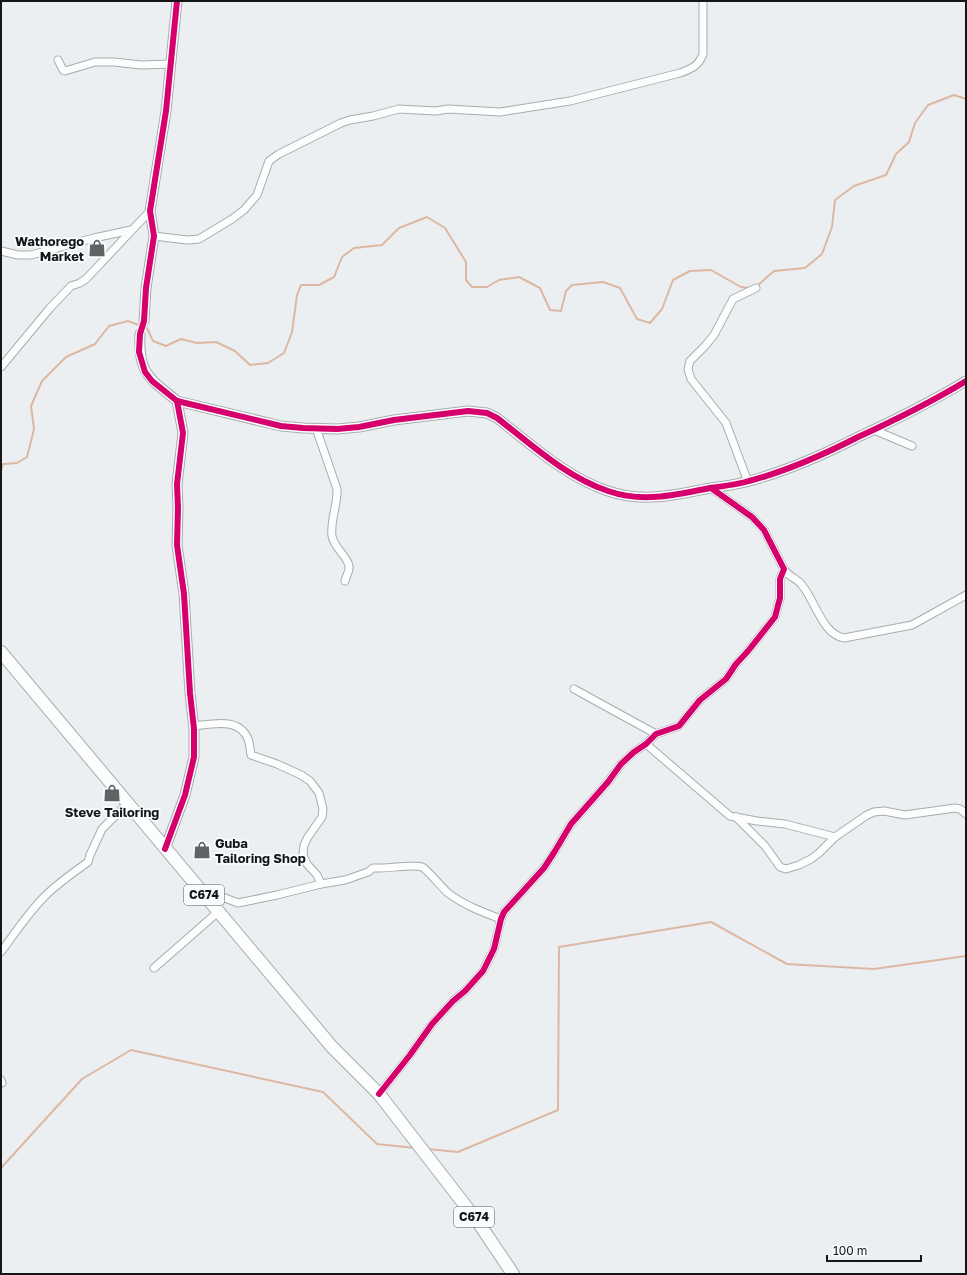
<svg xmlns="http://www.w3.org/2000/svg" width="967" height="1275" viewBox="0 0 967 1275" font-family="'Golos Text',sans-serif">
<rect width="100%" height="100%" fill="#eceff2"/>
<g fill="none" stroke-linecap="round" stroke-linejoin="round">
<g stroke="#dcb8a2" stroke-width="2">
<polyline points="756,287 774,271 805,268 822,254 832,227 835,200 854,186 886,175 896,154 909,142 915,123 928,105 954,95 966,99"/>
<polyline points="1,471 3,464 17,463 27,457 34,429 31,406 42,381 66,357 95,344 109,326 128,321 147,328 153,341 166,346 181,339 197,343 216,342 235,351 250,365 268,363 284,353 292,332 297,295 301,285 319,285 334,277 342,257 354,248 382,245 399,228 427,217 445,228 466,262 466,280 472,287 487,287 499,280 519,277 540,288 550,310 561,311 566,291 572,285 603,282 620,288 637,319 650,323 662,309 673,280 690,271 711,270 741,287 750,288"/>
<polyline points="428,1149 458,1152 558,1110 559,947 711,922 787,964 874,969 966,956"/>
<polyline points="1,1168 82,1079 131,1050 323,1092 377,1144 415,1148"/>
</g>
<g stroke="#a9abae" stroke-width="9">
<g id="minor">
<polyline points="58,60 63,70 65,71 95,62 114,62 141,65 171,64"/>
<path d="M154,236L187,240L199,239L232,219L244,210L257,195L269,161L279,154L341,123L350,120L373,116L399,109L436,111L448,109L500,112L570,101L680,73C691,69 699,66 703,54V1"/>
<polyline points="1,251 18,255 31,255 94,238 131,230"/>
<polyline points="1,367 50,308 71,286 80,283 86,279 150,211"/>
<path d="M316,428L337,489C338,504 330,520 332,536C334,548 348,557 349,566C350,571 346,576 345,581"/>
<polyline points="874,430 912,446"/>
<polyline points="748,482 726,423 691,379 688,369 690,361 705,346 714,335 733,299 756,288"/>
<path d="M784,569C789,578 796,577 802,585C815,601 823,635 844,638L912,625L966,595"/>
<polyline points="574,689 656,734"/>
<path d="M194,726C213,724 239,717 248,739C250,744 250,750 251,755L277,764L301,775L310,781L319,793L323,809L322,817L308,837L304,845L303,855L307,864L317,875L321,884"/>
<polyline points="646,744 730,816 757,821 785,824 835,837"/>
<polyline points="736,817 765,846 780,867 786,869 799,865 811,859 819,853 835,837 867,815 874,812 884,811 905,815 955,808 960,809 966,814"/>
<path d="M212,905L225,898L238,903L277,895L321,884L345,880L368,872L373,868C383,869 416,864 422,867C427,869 442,888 448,893C464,905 482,912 501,919"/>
<path d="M1,952C15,933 28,913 45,896C58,883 73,873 88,862L90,855L102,829L127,804"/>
<polyline points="154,968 218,912"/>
<polyline points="1,1080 2,1083"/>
<polyline points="379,1094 410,1055 432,1024 453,1001 465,991 483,971 494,949 501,919 504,912 544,868 555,851 571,824 608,782 621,764 634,752 646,744 656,734 679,726 700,700 726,679 736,664 748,651 775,617 780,598 780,579 784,569 764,530 752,517 711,488"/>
</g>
</g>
<g stroke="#a9abae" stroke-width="11">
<g id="tertiary">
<polyline points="144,321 146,288 154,236 150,211 166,111 177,1"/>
<path d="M140,334C138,374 149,378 177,401L183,433L177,484L178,508L177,545L184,594L190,693L194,729V757L185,795L165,849"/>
<path d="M177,401L281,426L303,428L337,429L359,427L394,420L468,411L487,413L497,418C532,445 566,477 608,491C642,503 676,495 710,488C723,486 736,485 749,481C787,471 823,455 858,437C895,420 931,402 966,381"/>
</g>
</g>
<g stroke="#a9abae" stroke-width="14">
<polyline id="primary" points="1,652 332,1047 379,1094 478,1222 513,1274"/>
</g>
<use href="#minor" stroke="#fcfdfd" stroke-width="7"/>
<use href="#tertiary" stroke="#fcfdfd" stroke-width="9"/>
<use href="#primary" stroke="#fcfdfd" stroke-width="12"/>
<g stroke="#f9fcfe" stroke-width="8">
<g id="cycleway">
<path d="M177,401L281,426L303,428L337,429L359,427L394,420L468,411L487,413L497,418C532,445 566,477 608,491C642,503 676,495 710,488C723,486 736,485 749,481C787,471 823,455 858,437C895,420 931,402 966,381"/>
<polyline points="165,849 185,795 194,757 194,729 190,693 184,594 177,545 178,508 177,484 183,433 177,401 152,381 145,372 139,352 140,334 144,321 146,288 154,236 150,211 166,111 177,1"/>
<polyline points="379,1094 410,1055 432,1024 453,1001 465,991 483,971 494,949 501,919 504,912 544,868 555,851 571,824 608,782 621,764 634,752 646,744 656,734 679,726 700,700 726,679 736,664 748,651 775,617 780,598 780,579 784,569 764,530 752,517 711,488"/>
</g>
</g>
<use href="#cycleway" stroke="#d6006c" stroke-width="6"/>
</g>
<defs>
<g id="shop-bare" transform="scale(1.38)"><path d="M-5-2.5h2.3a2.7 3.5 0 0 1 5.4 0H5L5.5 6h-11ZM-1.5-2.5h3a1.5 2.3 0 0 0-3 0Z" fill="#606264" stroke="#f9fcfe" stroke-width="2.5" paint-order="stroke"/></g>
</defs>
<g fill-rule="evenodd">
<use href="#shop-bare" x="97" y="248"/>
<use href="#shop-bare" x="112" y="793"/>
<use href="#shop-bare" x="202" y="850"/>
</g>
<g text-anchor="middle" stroke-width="3.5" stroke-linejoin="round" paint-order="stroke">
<g fill="#f9fcfe" stroke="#595b5d" stroke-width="1">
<rect x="184" y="885" width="40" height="20" rx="3"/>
<rect x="454" y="1207" width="40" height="20" rx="3"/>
</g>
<g font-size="12" font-weight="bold" fill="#141618">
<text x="204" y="899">C674</text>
<text x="474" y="1221">C674</text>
</g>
<g font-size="13" font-weight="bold" fill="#141618" stroke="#f9fcfe" text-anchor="end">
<text x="84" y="246">Wathorego<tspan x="84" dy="15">Market</tspan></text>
<text x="112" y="817" text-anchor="middle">Steve Tailoring</text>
<text x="215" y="848" text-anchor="start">Guba<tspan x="215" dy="15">Tailoring Shop</tspan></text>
</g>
</g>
<rect width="967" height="1275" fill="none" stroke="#141618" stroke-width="4"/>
<path d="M827 1255v6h94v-6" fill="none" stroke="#141618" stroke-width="2"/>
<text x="833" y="1255" font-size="12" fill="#141618" stroke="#f9fcfe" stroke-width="3" paint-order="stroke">100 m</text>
</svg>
